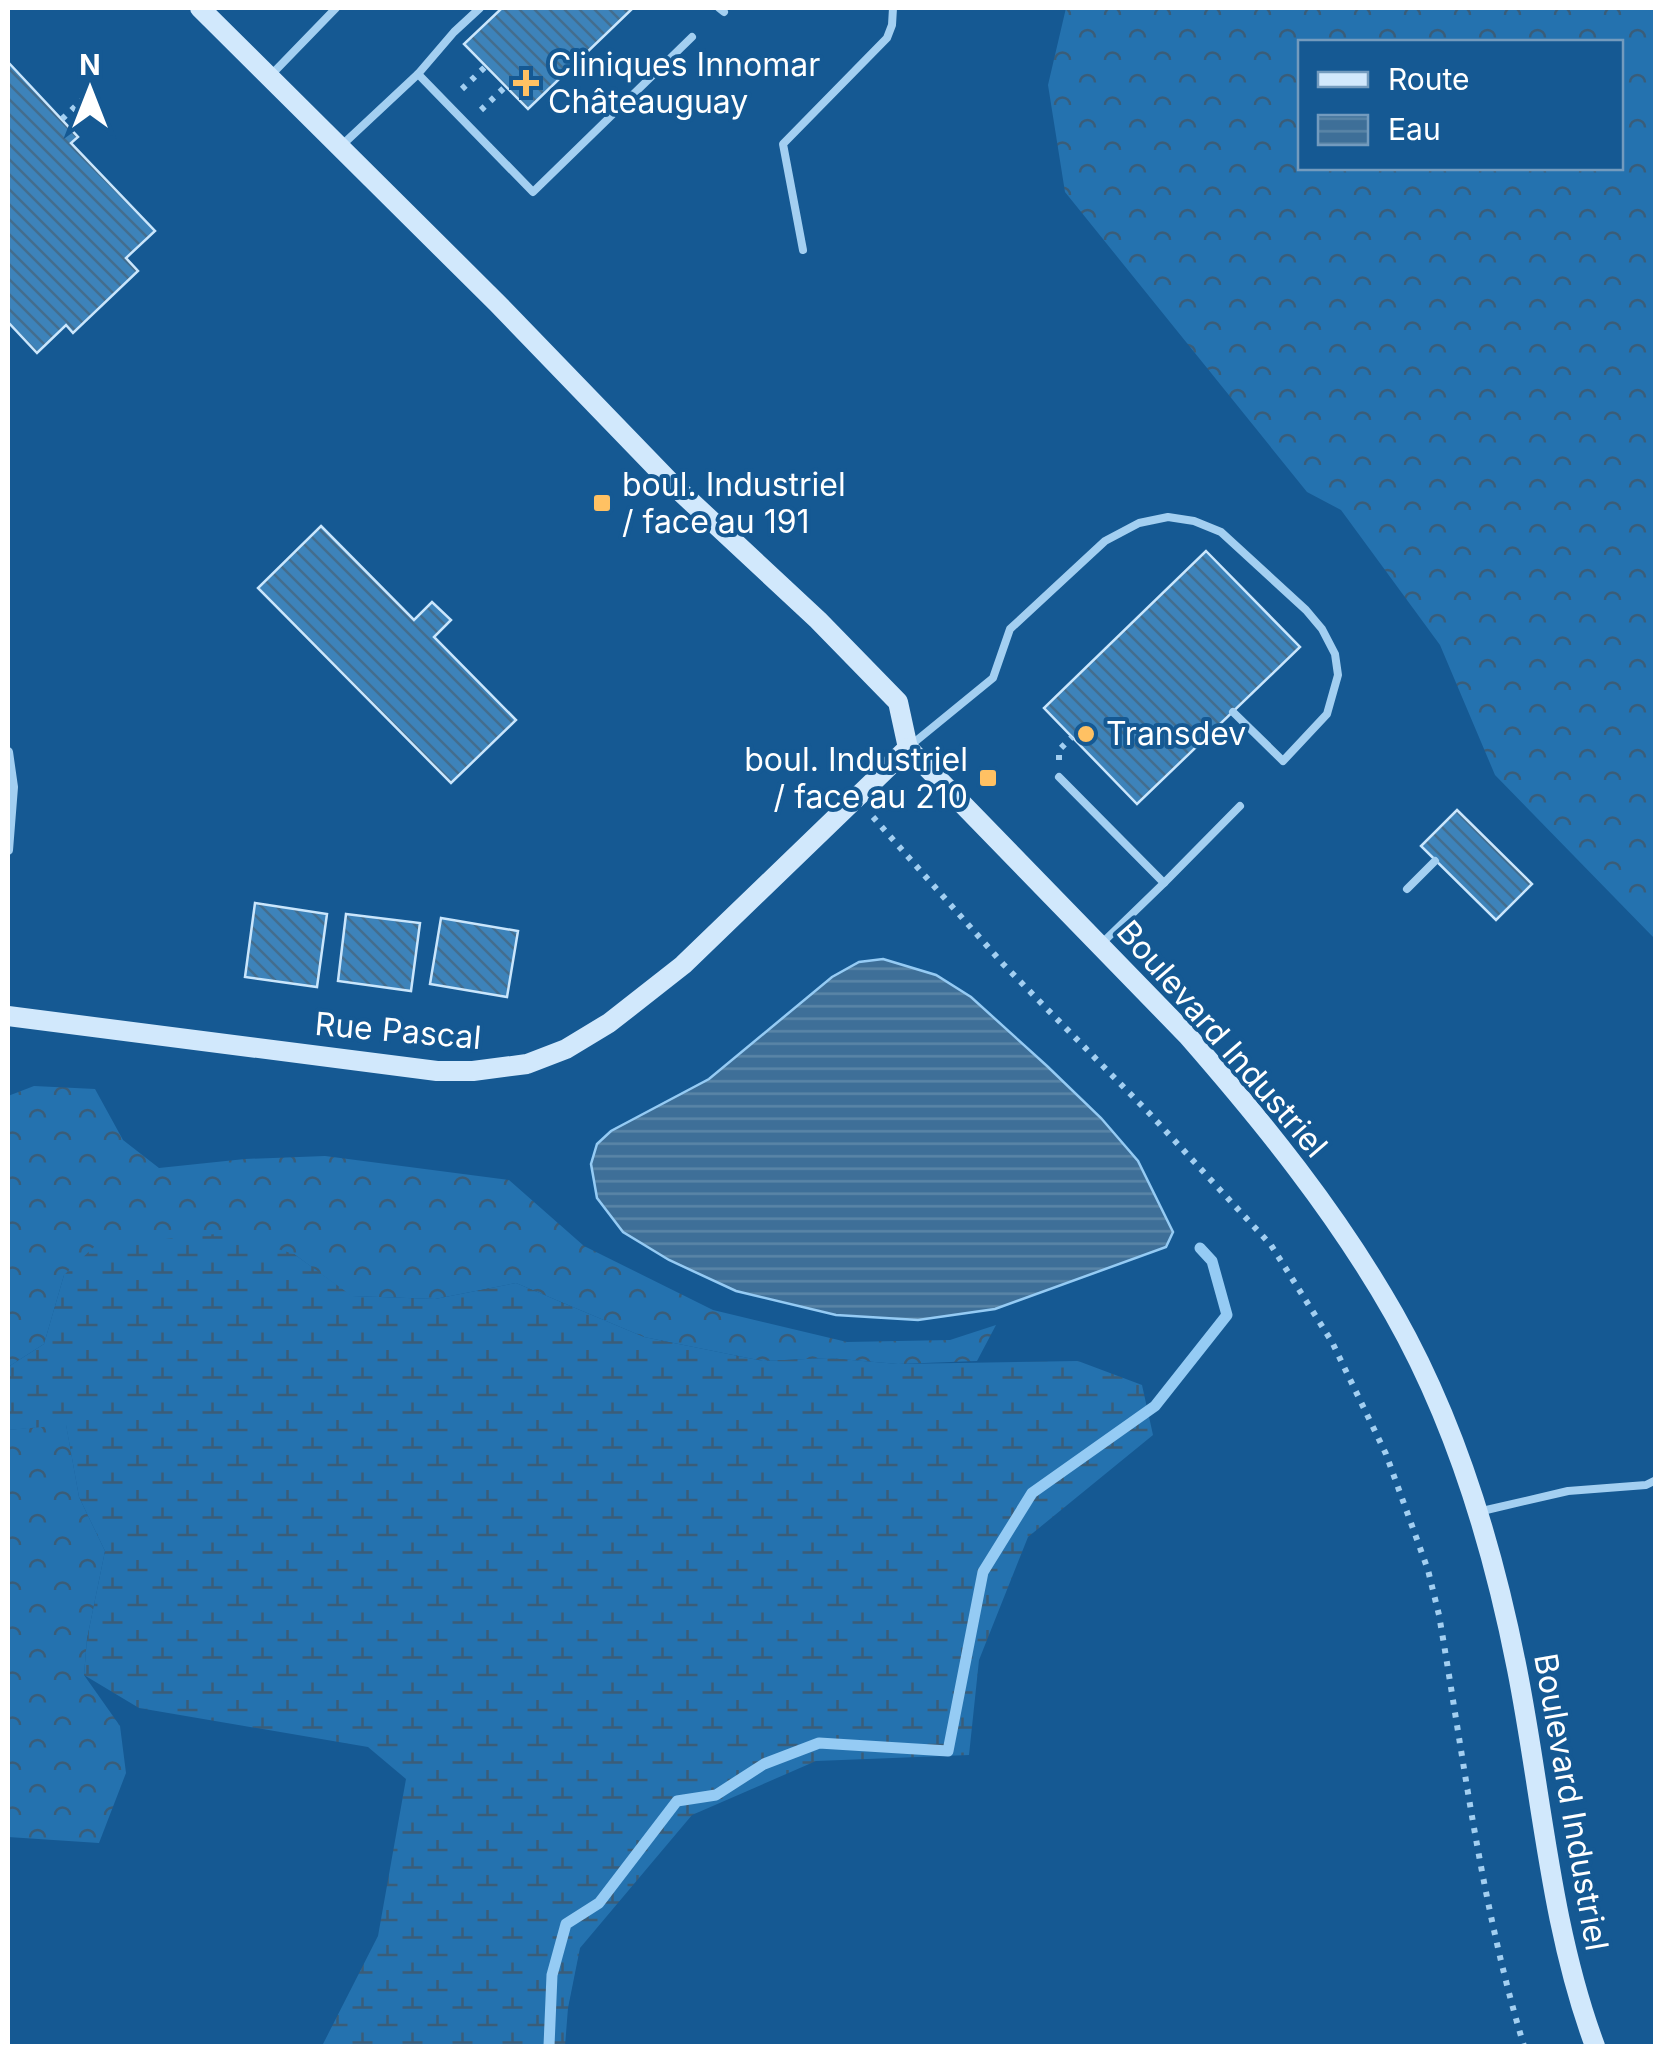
<svg xmlns="http://www.w3.org/2000/svg" width="1663" height="2054" viewBox="0 0 1663 2054" font-family="Inter,sans-serif">
<defs>
<pattern id="forest-crowns" width="20" height="18" patternUnits="userSpaceOnUse" patternTransform="scale(2.5)"><rect width="20" height="18" fill="#2472af"/><path d="M2 6a3 3 0 1 1 6 0M12 15a3 3 0 1 1 6 0" fill="none" stroke="#3a5d79"/></pattern>
<pattern id="wetland-marsh" width="20" height="14" patternUnits="userSpaceOnUse" patternTransform="scale(2.5)"><rect width="20" height="14" fill="#2472af"/><path d="M1 5h8M5 5V1M11 12h8M15 12V8" fill="none" stroke="#3a5d79"/></pattern>
<pattern id="water-rules" width="6" height="5" patternUnits="userSpaceOnUse" patternTransform="scale(2.5)"><rect width="6" height="5" fill="#3e6f98"/><path d="M0 2.5h6" fill="none" stroke="#5b85a7"/></pattern>
<pattern id="building-back-hatch" width="6" height="6" patternUnits="userSpaceOnUse" patternTransform="scale(2.5)"><rect width="6" height="6" fill="#3d83ba"/><path d="M-1 5l2 2M0 0l6 6M5-1l2 2" fill="none" stroke="#436d8e"/></pattern>
</defs>
<rect width="100%" height="100%" fill="#155993"/>
<g fill="url(#forest-crowns)" fill-rule="evenodd">
<path d="M1066,8H1655V939L1495,775L1440,645L1341,510L1307,492L1065,192L1048,85ZM1300,42H1620V168H1300Z"/>
<polygon points="34,1086 95,1089 123,1140 159,1168 245,1159 325,1156 509,1180 584,1246 713,1310 847,1342 950,1340 996,1325 977,1361 898,1364 828,1358 763,1361 644,1337 516,1283 435,1299 351,1296 294,1254 64,1275 44,1344 8,1367 8,1096"/>
<polygon points="66,1424 79,1497 105,1551 87,1639 84,1675 120,1726 126,1773 99,1843 8,1837 8,1430"/>
</g>
<polygon fill="url(#wetland-marsh)" points="226,1233 294,1254 352,1296 435,1299 516,1283 644,1337 763,1361 828,1358 898,1364 1078,1361 1142,1385 1153,1435 1028,1537 979,1660 969,1755 816,1761 692,1815 580,1948 568,2008 565,2046 322,2046 378,1936 406,1779 368,1747 139,1708 84,1675 87,1639 105,1551 79,1497 66,1425 8,1430 8,1367 44,1344 64,1275 95,1246"/>
<polygon fill="url(#water-rules)" stroke="#95cbf4" stroke-width="2.5" points="883,959 936,975 971,997 1047,1066 1101,1118 1138,1161 1173,1232 1166,1247 995,1309 918,1320 836,1315 736,1291 669,1260 623,1232 597,1198 591,1164 597,1144 611,1131 709,1079 832,977 859,962"/>
<g fill="none" stroke-linecap="round" stroke-linejoin="round">
<polyline stroke="#95cbf4" stroke-width="11" points="549,2046 552,1975 566,1924 599,1903 677,1801 716,1795 764,1764 819,1743 948,1751 983,1572 1032,1493 1155,1406 1227,1315 1212,1261 1200,1248"/>
</g>
<g fill="url(#building-back-hatch)" stroke="#cae6fc" stroke-width="2.5">
<polygon points="502,8 633,8 528,109 464,44"/>
<polygon points="8,62 78,137 71,143 155,231 126,258 138,271 73,333 66,325 37,353 8,322"/>
<polygon points="321,526 414,620 432,602 451,620 434,637 516,720 451,783 258,588"/>
<polygon points="1206,551 1300,647 1137,804 1044,708"/>
<polygon points="1457,810 1532,884 1496,920 1421,846"/>
<polygon points="255,903 327,914 317,987 245,977"/>
<polygon points="346,914 420,923 411,991 338,981"/>
<polygon points="441,918 518,931 507,997 430,984"/>
</g>
<g fill="none" stroke-linecap="round" stroke-linejoin="round">
<g stroke="#a3cff1" stroke-width="6" stroke-dasharray="5 8" stroke-linecap="butt">
<polyline points="462,89 486,66"/>
<polyline points="481,110 506,86"/>
<polyline points="62,119 99,84"/>
<polyline points="1059,760 1059,750 1072,737"/>
<path d="M873,817L1003,964L1150,1114L1271,1245L1332,1342L1386,1454L1428,1570L1439,1615C1464,1760 1481,1905 1524,2046"/>
</g>
<g stroke="#a3cff1" stroke-width="8">
<polyline points="719,8 724,12"/>
<polyline points="272,74 336,8"/>
<polyline points="418,74 454,32 480,8"/>
<polyline points="341,146 418,74 533,192 692,37"/>
<polyline points="803,250 783,144 887,38 892,25 893,8"/>
<polyline points="911,745 993,678 1010,629 1105,541 1139,523 1168,517 1194,521 1221,532 1306,610 1322,629 1335,654 1338,675 1327,714 1283,761 1233,712"/>
<polyline points="1059,777 1164,883 1100,945"/>
<polyline points="1164,883 1240,806"/>
<polyline points="1407,889 1435,861"/>
<polyline points="1482,1511 1568,1491 1646,1485 1656,1480"/>
</g>
<polyline stroke="#a3cff1" stroke-width="10" points="8,752 13,787 8,850"/>
<g stroke="#d1e8fc" stroke-width="20">
<polyline points="200,8 497,303 671,483 818,620 898,702 908,748"/>
<path d="M908,748L1187,1035C1263,1122 1336,1212 1394,1314C1456,1423 1493,1547 1517,1669C1542,1795 1550,1925 1595,2046"/>
<polyline points="8,1016 437,1071 473,1071 527,1064 566,1049 609,1023 683,965 908,748"/>
</g>
</g>
<g fill="#ffc163" stroke="#155993" stroke-width="4">
<path d="M521 68h10v10h10v10h-10v10h-10v-10h-10v-10h10z"/>
<rect x="592" y="493" width="20" height="20" rx="5"/>
<circle cx="1086" cy="734" r="10"/>
<rect x="978" y="768" width="20" height="20" rx="5"/>
</g>
<g text-anchor="middle" stroke-width="8" stroke-linejoin="round" paint-order="stroke">
<g font-size="32" fill="#fff" stroke="#155993" text-anchor="start">
<text x="548" y="76">Cliniques Innomar<tspan x="548" dy="37">Châteauguay</tspan></text>
<text x="622" y="496">boul. Industriel<tspan x="622" dy="37">/ face au 191</tspan></text>
<text x="1106" y="745">Transdev</text>
<text x="968" y="771" text-anchor="end">boul. Industriel<tspan x="968" dy="37">/ face au 210</tspan></text>
</g>
<g font-size="32" fill="#fff" stroke="#155993">
<text transform="translate(398 1031) rotate(5)" y="11">Rue Pascal</text>
<text transform="translate(1222 1039) rotate(49)" y="11">Boulevard Industriel</text>
<text transform="translate(1571 1802) rotate(80)" y="11">Boulevard Industriel</text>
</g>
</g>
<rect width="1663" height="2054" fill="none" stroke="#ffffff" stroke-width="20"/>
<rect x="1298" y="40" width="325" height="130" fill="#155993" stroke="#739bbe" stroke-width="2.5"/>
<rect x="1318" y="72" width="50" height="15" fill="#d1e8fc" stroke="#739bbe" stroke-width="2.5"/>
<text x="1388" y="90" font-size="30" fill="#ffffff">Route</text>
<rect x="1318" y="115" width="50" height="30" fill="url(#water-rules)" stroke="#739bbe" stroke-width="2.5"/>
<text x="1388" y="140" font-size="30" fill="#ffffff">Eau</text>
<g transform="translate(90 90)" stroke="#155993" stroke-width="8" paint-order="stroke">
<path d="M0-8L18 38L0 25L-18 38Z" fill="#ffffff"/>
<text y="-15" font-size="28" font-weight="bold" text-anchor="middle" fill="#ffffff">N</text>
</g>
</svg>
